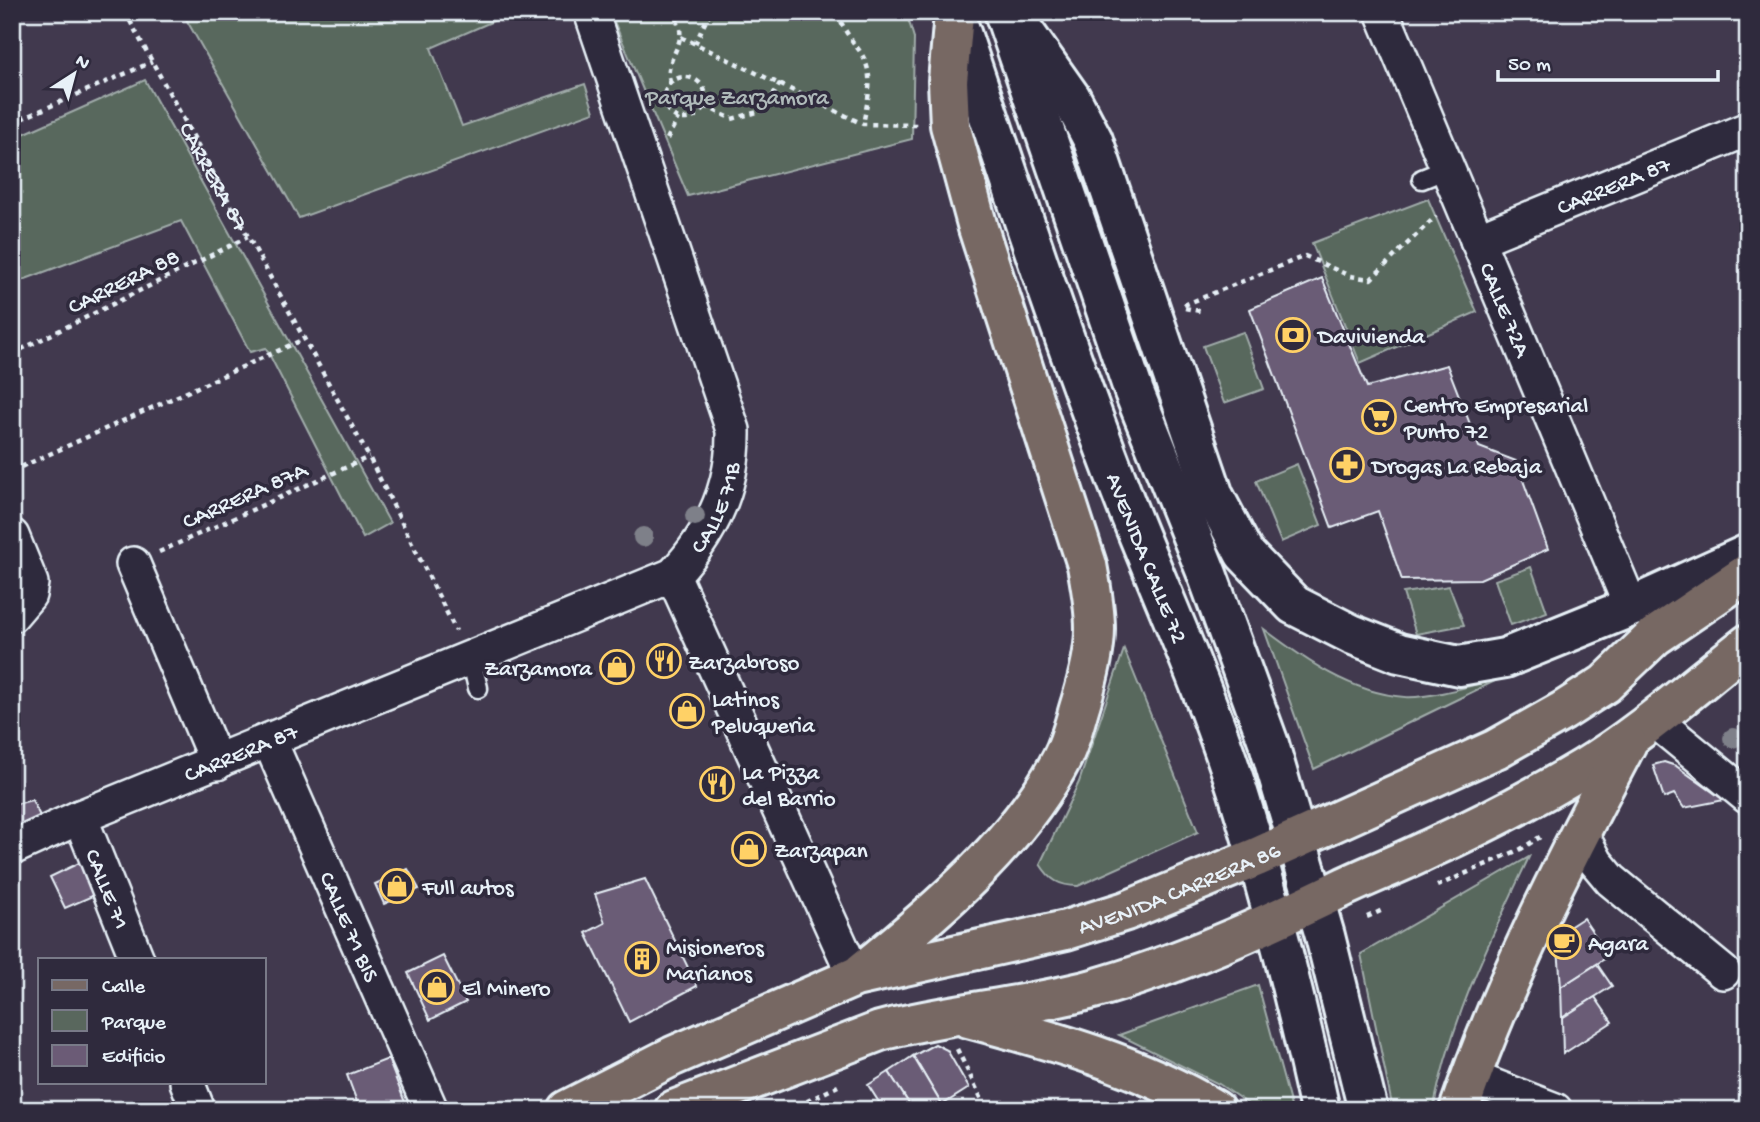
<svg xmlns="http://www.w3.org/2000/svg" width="1760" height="1122" viewBox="0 0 1760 1122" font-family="'Gochi Hand',sans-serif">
<rect width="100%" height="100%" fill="#41394e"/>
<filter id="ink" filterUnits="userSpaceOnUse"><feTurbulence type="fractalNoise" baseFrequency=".0143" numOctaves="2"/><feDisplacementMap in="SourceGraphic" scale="14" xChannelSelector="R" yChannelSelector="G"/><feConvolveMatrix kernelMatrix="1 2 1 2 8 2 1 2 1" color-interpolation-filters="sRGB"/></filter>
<g filter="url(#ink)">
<g fill="#59675d" stroke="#a0acaa" stroke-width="2">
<polygon points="182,12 514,12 431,48 462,126 585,84 594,112 299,218"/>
<polygon points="610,12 906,12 914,38 912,139 688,196"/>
<polygon points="145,80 390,523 363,538 266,348 250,352 181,221 12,284 12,139"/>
<polygon points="1428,199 1477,312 1360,363 1312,243"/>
<polygon points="1243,332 1264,389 1224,403 1203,346"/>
<polygon points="1297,464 1321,525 1281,542 1256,481"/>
<polygon points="1531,567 1547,612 1511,625 1495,580"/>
<polygon points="1449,586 1464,625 1416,634 1403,593"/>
<path d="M1264,629C1305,660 1351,693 1405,697C1428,699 1477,684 1501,678L1314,769Z"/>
<path d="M1124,649L1198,832L1078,886C1059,886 1050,880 1040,864L1079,782Z"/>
<path d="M1529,857C1490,940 1451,1019 1433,1110H1393L1361,954Z"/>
<polygon points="1258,985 1292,1110 1257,1110 1219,1084 1119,1035"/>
</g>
<g fill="#6b5b76" stroke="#e8f1f8" stroke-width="2">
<polygon points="1322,278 1367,387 1447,365 1479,447 1516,461 1548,549 1480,579 1402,580 1378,511 1332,528 1250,309"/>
<polygon points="1664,762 1676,766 1724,800 1684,808 1674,794 1664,798 1653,765"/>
<polygon points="32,800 44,824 12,834 12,805"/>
<polygon points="81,862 97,894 65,908 50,877"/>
<polygon points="408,869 419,889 384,904 375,884"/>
<polygon points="645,879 697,986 629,1022 586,933 605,923 595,894"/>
<polygon points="1583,918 1609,956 1561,987 1557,935"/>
<polygon points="443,956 466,1002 430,1020 408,973"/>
<polygon points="1597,964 1612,986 1562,1018 1561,987"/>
<polygon points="1595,997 1612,1022 1563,1054 1562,1018"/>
<polygon points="935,1044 947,1050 969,1088 942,1105 913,1056"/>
<polygon points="913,1056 942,1105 934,1110 913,1110 889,1072"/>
<polygon points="388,1059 406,1105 395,1110 360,1110 347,1075"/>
<polygon points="889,1072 913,1110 884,1110 868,1085"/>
</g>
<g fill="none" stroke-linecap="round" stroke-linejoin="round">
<g stroke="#e8f1f8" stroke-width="23">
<g id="lane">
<polyline points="1422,179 1447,169"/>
<polyline points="471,659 478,688"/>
</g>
</g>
<g stroke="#e8f1f8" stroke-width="38">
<g id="street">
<path id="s2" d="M1382,12L1631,607"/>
<path id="s3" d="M1477,240L1748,129"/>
<polyline points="12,536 31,583 29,595 12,615"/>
<polyline points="133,564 217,763"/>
<polyline points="673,575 855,977"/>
<polyline points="1653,719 1748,797"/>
<path id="s4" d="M270,742L431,1110"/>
<path id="s5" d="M80,817L137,959"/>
<polyline points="1580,832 1596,862 1611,880 1723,972"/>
<path id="s6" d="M12,848L80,817L673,575C712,534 734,487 733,430L591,12"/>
<polyline points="1470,1077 1555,1110"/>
<polyline points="187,1082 198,1110"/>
</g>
</g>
<g stroke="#e8f1f8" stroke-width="44">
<g id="secondary">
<path id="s7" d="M954,12C1009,177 1064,344 1127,507C1164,600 1206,692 1237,789C1270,895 1296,1001 1320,1110"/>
<polyline points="1004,12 1134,392 1207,574 1269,744 1325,936 1368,1110"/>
<polyline points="1023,30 1071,98 1093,140 1214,496 1244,553 1294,605 1351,634 1399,653 1459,666 1505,658 1631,607 1748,554"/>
</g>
</g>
<g stroke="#e8f1f8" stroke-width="44">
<g id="primary">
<path d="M862,972C933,914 1020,841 1062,758C1071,741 1075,721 1081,702C1088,679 1095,653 1095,629C1095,607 1091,587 1087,565L978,228L950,125L948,81L954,14"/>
<path d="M968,1018C1054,1041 1138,1064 1215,1110"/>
<path id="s8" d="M567,1110L673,1056L855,977L1066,930L1126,911L1257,857L1496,749L1563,711L1605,684L1655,636L1748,573"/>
<path d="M674,1110L880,1031C950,1012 1023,1008 1093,989C1179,965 1262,927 1342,888C1371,874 1401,863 1429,849C1482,825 1534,798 1584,768C1642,733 1694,686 1748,644"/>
<path d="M1459,1110C1503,982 1564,862 1627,743"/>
</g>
</g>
<g stroke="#e8f1f8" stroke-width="4.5" stroke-dasharray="5 5" stroke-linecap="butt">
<path id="s1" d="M125,12L369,457L456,631"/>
<path d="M838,12C841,27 851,39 859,50C876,74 868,98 863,124"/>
<polyline points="681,37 863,124 918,125"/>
<polyline points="695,44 710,12"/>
<circle cx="685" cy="98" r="21"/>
<path d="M670,82C662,55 696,41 671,12"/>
<polyline points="705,106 732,119 765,110 780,83"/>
<polyline points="12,123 152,62"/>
<polyline points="667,139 678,118"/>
<polyline points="1184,305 1305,256 1350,276 1371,279 1436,216"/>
<polyline points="1185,308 1204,312"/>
<polyline points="12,354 248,237"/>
<polyline points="12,471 304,339"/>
<polyline points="159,552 369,457"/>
<polyline points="1437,886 1521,849 1540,837"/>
<polyline points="1367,917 1385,909"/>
<polyline points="957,1049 987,1110"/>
<polyline points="789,1110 838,1086"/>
</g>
<use href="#lane" stroke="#2f2a3d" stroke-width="18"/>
<use href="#street" stroke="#2f2a3d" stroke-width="33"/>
<use href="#secondary" stroke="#2f2a3d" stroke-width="38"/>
<use href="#primary" stroke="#776864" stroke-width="38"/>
</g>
<g fill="#7e8089">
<circle cx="695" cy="516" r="10"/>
<circle cx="643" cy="537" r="10"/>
<circle cx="1733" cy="738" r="10"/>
</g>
</g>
<defs>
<g id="bank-ring" transform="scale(1.75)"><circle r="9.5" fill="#2f2a3d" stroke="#ffd166" stroke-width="1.5"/><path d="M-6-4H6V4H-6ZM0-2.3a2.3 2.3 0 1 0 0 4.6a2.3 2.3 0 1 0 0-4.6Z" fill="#ffd166"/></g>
<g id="supermarket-ring" transform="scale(1.75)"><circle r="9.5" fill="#2f2a3d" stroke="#ffd166" stroke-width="1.5"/><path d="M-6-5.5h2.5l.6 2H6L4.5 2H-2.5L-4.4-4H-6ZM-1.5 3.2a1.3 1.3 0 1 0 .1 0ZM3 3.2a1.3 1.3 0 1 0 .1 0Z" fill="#ffd166"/></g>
<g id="pharmacy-ring" transform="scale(1.75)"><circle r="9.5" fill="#2f2a3d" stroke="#ffd166" stroke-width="1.5"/><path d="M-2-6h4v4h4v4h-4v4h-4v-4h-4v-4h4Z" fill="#ffd166"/></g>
<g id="restaurant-ring" transform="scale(1.75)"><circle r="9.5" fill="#2f2a3d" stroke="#ffd166" stroke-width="1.5"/><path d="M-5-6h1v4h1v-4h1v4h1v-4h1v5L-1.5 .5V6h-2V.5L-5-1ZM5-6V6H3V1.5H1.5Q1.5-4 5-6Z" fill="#ffd166"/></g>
<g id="shop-ring" transform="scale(1.75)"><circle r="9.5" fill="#2f2a3d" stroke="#ffd166" stroke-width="1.5"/><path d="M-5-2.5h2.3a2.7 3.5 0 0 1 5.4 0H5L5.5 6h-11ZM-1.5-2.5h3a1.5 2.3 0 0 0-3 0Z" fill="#ffd166"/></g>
<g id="cafe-ring" transform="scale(1.75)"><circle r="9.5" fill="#2f2a3d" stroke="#ffd166" stroke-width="1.5"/><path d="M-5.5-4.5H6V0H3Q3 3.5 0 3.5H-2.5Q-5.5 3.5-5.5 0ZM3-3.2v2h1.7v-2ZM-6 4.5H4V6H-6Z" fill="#ffd166"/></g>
<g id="building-ring" transform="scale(1.75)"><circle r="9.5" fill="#2f2a3d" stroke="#ffd166" stroke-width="1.5"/><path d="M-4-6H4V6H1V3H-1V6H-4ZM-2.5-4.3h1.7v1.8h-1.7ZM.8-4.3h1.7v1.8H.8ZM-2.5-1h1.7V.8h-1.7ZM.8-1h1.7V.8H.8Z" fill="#ffd166"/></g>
</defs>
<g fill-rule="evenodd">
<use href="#bank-ring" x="1293" y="335"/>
<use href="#supermarket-ring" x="1379" y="417"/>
<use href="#pharmacy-ring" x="1347" y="465"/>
<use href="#restaurant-ring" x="664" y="661"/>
<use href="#shop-ring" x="617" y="667"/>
<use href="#shop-ring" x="687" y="711"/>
<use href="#restaurant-ring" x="717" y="784"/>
<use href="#shop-ring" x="749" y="849"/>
<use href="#shop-ring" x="397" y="886"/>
<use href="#cafe-ring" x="1564" y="942"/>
<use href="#building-ring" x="642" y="959"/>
<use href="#shop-ring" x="437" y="987"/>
</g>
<g text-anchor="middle" stroke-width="7" stroke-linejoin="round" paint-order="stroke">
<g font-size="23" fill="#afbaba" stroke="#2f2a3d">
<text x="737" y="104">Parque Zarzamora</text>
</g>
<g font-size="23" fill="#e8f1f8" stroke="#2f2a3d">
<text dy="8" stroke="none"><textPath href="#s1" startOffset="187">CARRERA 87</textPath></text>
<text dy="8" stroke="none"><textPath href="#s3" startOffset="147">CARRERA 87</textPath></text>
<text transform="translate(123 280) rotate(-26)" y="8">CARRERA 88</text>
<text dy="8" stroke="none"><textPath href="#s2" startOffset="322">CALLE 72A</textPath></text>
<text transform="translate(244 494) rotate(-24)" y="8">CARRERA 87A</text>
<text dy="8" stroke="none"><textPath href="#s6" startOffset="796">CALLE 71B</textPath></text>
<text dy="8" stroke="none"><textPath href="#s7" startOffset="579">AVENIDA CALLE 72</textPath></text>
<text dy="8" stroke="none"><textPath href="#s6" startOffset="248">CARRERA 87</textPath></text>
<text dy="8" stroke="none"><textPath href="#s8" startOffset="654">AVENIDA CARRERA 86</textPath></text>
<text dy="8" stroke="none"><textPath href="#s5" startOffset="77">CALLE 71</textPath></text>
<text dy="8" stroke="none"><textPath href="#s4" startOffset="201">CALLE 71 BIS</textPath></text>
</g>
<g font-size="23" fill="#e8f1f8" stroke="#2f2a3d" text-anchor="start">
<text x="1318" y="343">Davivienda</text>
<text x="1404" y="412">Centro Empresarial<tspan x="1404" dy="26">Punto 72</tspan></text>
<text x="1372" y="473">Drogas La Rebaja</text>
<text x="688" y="669">Zarzabroso</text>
<text x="592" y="675" text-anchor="end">Zarzamora</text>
<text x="712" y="706">Latinos<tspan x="712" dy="26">Peluqueria</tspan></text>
<text x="742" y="779">La Pizza<tspan x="742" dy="26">del Barrio</tspan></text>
<text x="774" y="857">Zarzapan</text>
<text x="422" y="894">Full autos</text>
<text x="1588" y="950">Agara</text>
<text x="666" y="954">Misioneros<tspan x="666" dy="26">Marianos</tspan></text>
<text x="462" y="995">El Minero</text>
</g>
</g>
<rect width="1760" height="1122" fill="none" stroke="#2f2a3d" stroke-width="42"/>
<rect x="21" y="21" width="1718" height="1080" fill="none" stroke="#e8f1f8" stroke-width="2.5" filter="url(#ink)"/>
<rect x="38" y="958" width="228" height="126" fill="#2f2a3d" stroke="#797a88" stroke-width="2"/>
<rect x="52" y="980" width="35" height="10" fill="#776864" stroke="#797a88" stroke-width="2"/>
<text x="102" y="992" font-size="21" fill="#e8f1f8">Calle</text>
<rect x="52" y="1010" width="35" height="21" fill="#59675d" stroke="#797a88" stroke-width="2"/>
<text x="102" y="1028" font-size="21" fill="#e8f1f8">Parque</text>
<rect x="52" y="1045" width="35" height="21" fill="#6b5b76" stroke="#797a88" stroke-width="2"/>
<text x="102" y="1062" font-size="21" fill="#e8f1f8">Edificio</text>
<g transform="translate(74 74) rotate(36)" stroke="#2f2a3d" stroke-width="5" paint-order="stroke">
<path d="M0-5L12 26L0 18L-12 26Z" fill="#e8f1f8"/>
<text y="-10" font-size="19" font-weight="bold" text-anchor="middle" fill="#e8f1f8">N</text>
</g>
<path d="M1498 70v10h220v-10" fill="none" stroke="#e8f1f8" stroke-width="3.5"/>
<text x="1508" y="70" font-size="21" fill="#e8f1f8" stroke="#2f2a3d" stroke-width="5" paint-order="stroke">50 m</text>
</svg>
